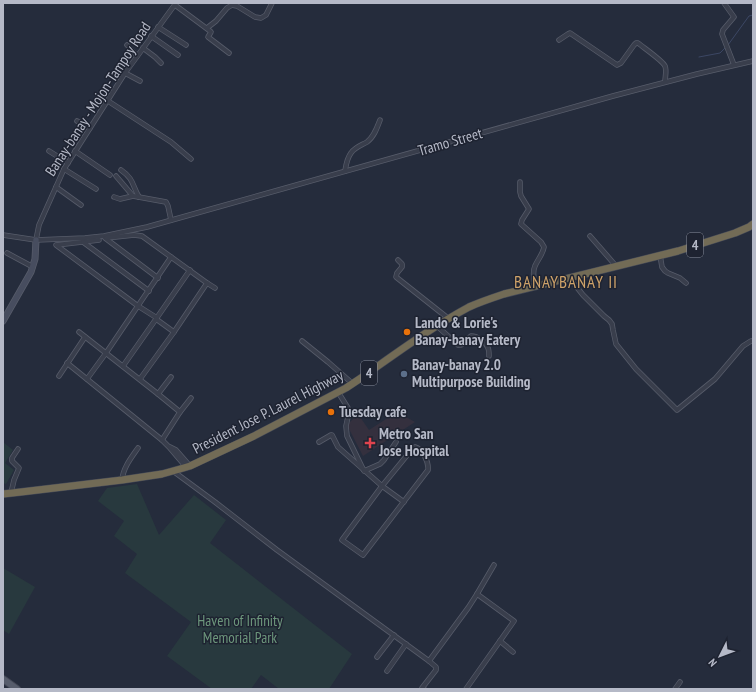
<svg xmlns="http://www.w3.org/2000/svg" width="756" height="692" viewBox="0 0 756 692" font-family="'PT Sans Narrow',sans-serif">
<rect width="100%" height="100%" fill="#252c3c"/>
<polygon fill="#34303e" points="397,412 415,422 363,456 347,425 358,414 369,430"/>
<g fill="#28393e">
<polygon points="3,442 13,450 5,463 14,470 6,484 3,483"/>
<polygon points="137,484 159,535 194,495 226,520 210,543 352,654 329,689 279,689 261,675 251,689 212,689 167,656 191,622 125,573 137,554 114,536 124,521 98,501 107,488"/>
<polygon points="3,568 35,587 9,634 3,630"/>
</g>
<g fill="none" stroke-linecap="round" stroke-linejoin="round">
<g stroke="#3c4764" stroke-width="1">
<polyline points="728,45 749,16 753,15"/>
<polyline points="699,57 720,53 726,47"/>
</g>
<g stroke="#575c6a" stroke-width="5.5">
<g id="street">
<polyline points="724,3 734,17 723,30 722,34 734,65"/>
<polyline points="175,5 210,31 211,32 208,37 229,53"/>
<polyline points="158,27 186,45"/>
<polyline points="207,28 216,21 227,8 232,5 237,6 255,17 261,18 266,15 272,3"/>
<polyline points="151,36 178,55"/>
<path d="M559,40L568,34L570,33L617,65L621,63L634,45L636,43H638C644,48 663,61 665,66C667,71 665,77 665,82"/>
<polyline points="127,45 137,56"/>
<polyline points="143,48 155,57 161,63"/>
<polyline points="125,73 140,81"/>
<polyline points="108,101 171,142 191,159"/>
<polyline points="77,121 90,128"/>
<polyline points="49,151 68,163"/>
<polyline points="75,151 110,175"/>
<polyline points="64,169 96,189"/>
<path d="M121,170C134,179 132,185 139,197"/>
<path d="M345,171C346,165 347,158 351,153C355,147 362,145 367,142C374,137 377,128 380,120"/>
<polyline points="116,176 133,196"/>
<path d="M520,182V192L521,196L529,209L522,220L521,224L541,242L544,247C543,254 538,259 535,266C532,272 534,280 535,286"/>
<polyline points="56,187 81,205"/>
<polyline points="114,197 120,199 133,196 166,202 168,206 171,220"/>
<polyline points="3,235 36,240 85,238 104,236 147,227 613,96 697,74 753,61"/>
<polyline points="590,236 616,266"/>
<polyline points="105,238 158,278"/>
<polyline points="106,238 134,235 142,236 207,283 215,288"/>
<polyline points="36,240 39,225 64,169 125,73 176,3"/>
<polyline points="99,240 56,245 138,306 157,318"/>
<polyline points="83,242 149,291"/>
<polyline points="7,253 33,267"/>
<polyline points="660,255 662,267 665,271 668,273 680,278 686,283"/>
<polyline points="398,260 402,264 402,267 397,273 396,277 449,319"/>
<polyline points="570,278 575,285 583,295 604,316 609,320 612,324 613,330 616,344 636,369 677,410 715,379 743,346 751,341 753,341"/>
<polyline points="156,319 174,332"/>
<path d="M437,326L458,345C464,346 467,339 471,336C478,336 486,342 488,348C489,350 489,354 489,356"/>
<polyline points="79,332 158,394 180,412"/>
<polyline points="302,341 328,362 353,384"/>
<polyline points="67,363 162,440 169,447 186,467"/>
<polyline points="123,366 156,319 190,270"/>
<polyline points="59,376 85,337"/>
<polyline points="87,379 106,353 171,257"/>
<polyline points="140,379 174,332 207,283"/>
<polyline points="338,392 348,408 349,412 346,426 347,436 363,469"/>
<polyline points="158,394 171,377"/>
<polyline points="162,440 180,412 191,398"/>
<polyline points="319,442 331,435 332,435 338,447 382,486 404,502"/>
<polyline points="170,447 176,450 190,466"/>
<path d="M415,447C423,449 429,463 428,470L363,555L342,540L382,486L413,448Z"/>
<polyline points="173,471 215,502 277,550 429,661 468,608 477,594 514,621 466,689"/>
<polyline points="364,471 380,464 384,460 396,442"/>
<path d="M122,480C123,468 131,458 138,448"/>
<polyline points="11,493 14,480 19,468 12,461 12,458 18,449"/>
<polyline points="477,594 494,565"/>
<polyline points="500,641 513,652"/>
<polyline points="377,657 394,635"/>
<polyline points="387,671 406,644"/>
<polyline points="424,689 422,688 436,670 436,667 429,661"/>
<polyline points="675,689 680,682"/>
</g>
</g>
<g stroke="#575c6a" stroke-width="7">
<polyline id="secondary" points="3,321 31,272 35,259 36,240"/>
</g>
<g stroke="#424755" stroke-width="8">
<polyline id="primary" points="3,679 17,689"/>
</g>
<g stroke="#444957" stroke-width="8">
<path id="highway" d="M3,494L21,492L122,480L162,474L180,469L190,466L254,436L346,388L358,380C394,355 430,328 469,307C480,302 492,298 504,294L678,251L735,233L749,227L753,224"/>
</g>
<use href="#street" stroke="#393e4c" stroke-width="4"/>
<use href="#secondary" stroke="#474d5f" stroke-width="5.5"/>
<use href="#primary" stroke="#575d6c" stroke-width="6"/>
<use href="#highway" stroke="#726b56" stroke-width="7"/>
</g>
<g fill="#e8710a" stroke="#1e2331" stroke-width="1.5">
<circle cx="407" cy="332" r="4"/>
<circle cx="331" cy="412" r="4"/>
</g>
<circle fill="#5c6f8a" stroke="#1e2331" stroke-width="1.5" cx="404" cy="374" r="4"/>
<path fill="#e0444e" stroke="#1e2331" stroke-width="1.5" d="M368 437h4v4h4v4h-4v4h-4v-4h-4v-4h4z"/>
<g text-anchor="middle" stroke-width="3" stroke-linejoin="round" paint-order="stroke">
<g fill="#1e2331" stroke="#888c9a" stroke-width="1">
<rect x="687" y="233" width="16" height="24" rx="3"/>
<rect x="361" y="361" width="16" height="24" rx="3"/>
</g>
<g font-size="14" font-weight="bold" fill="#b5b9c7">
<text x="695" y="250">4</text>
<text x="369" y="378">4</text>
</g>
<g font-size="15" fill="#b5b9c7" stroke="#1e2331">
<text transform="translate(98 99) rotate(-57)" y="5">Banay-banay - Mojon-Tampoy Road</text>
<text transform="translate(450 142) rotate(-16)" y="5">Tramo Street</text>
<text transform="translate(268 412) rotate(-27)" y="5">President Jose P. Laurel Highway</text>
</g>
<g font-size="15" font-weight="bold" fill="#b5b9c7" stroke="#1e2331" text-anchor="start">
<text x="415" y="328">Lando &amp; Lorie's<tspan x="415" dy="17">Banay-banay Eatery</tspan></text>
<text x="412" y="370">Banay-banay 2.0<tspan x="412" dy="17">Multipurpose Building</tspan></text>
<text x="339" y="417">Tuesday cafe</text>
<text x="379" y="439">Metro San<tspan x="379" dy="17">Jose Hospital</tspan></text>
</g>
<g font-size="15" fill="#6d977c" stroke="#1e2331">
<text x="240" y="626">Haven of Infinity<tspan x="240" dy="17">Memorial Park</tspan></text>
</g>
<g font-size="17" letter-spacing="1" fill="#cea269" stroke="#1e2331">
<text x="566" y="288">BANAYBANAY II</text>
</g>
</g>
<rect width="756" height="692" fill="none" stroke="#b5b9c7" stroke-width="8"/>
<g transform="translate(720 656) rotate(228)" stroke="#1e2331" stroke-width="3" paint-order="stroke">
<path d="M0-3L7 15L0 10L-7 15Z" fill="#b5b9c7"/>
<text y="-6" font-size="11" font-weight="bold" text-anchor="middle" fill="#b5b9c7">N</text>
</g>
</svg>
